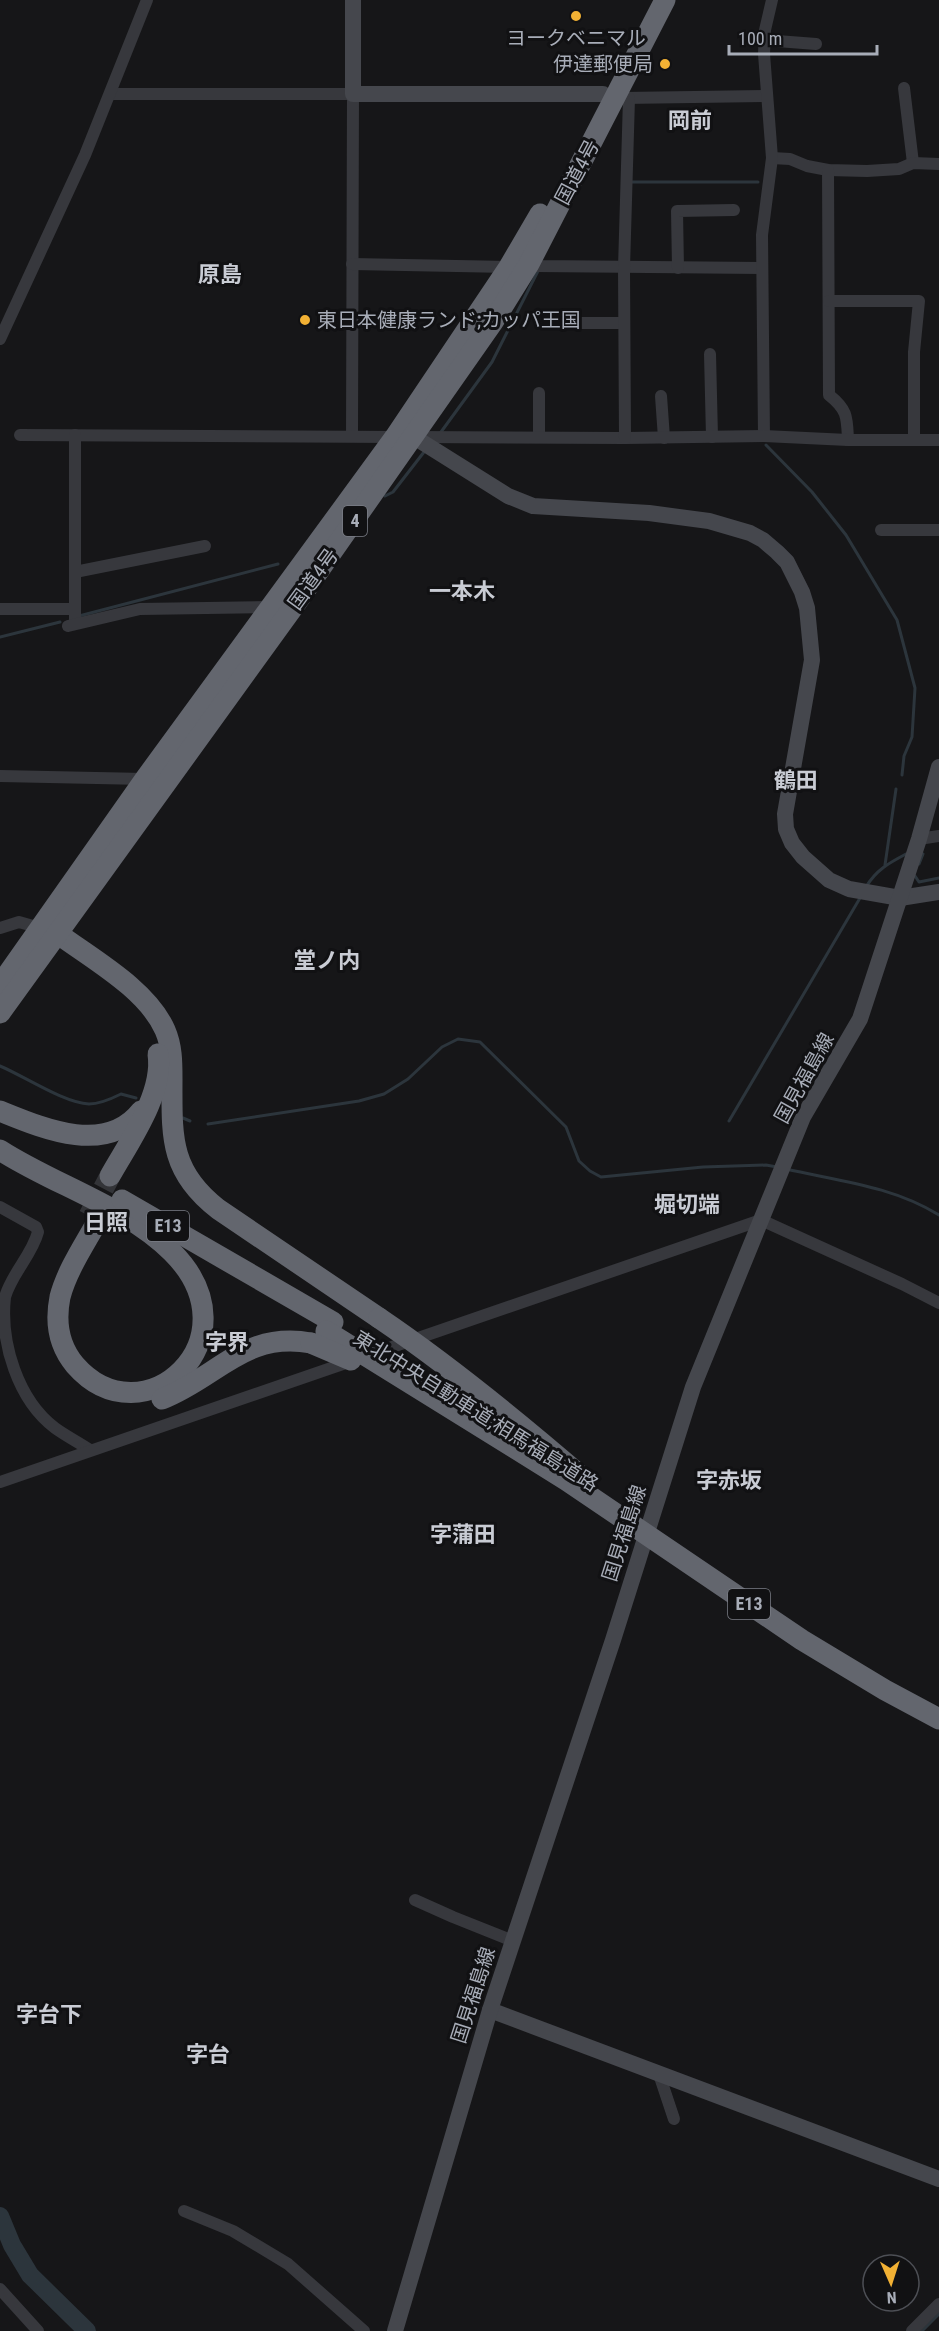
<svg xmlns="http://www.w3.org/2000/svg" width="939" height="2331" viewBox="0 0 939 2331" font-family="'Roboto Condensed','Noto Sans JP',sans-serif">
<rect width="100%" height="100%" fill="#161618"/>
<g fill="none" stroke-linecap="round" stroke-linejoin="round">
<g stroke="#2c353c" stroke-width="3">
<polyline points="630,182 758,182"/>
<polyline points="441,432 492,362 538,271"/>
<polyline points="766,445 812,492 846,535 897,620 915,688 912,737 904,756 902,775"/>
<polyline points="385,496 393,492 424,452"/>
<polyline points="79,616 278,564"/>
<polyline points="0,637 60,622"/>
<polyline points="919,864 923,854"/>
<polyline points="885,865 896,789"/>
<polyline points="915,876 919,882 939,878"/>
<path d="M866,887C876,870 889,863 906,854"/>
<path d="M0,1066C24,1076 64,1103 89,1104C100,1104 111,1099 121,1094L136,1098"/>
<polyline points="183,1118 190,1121"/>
<polyline points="729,1121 860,898"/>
<polyline points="208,1124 359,1101 384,1094 408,1079 442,1047 458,1039 480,1042 566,1127 579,1161 590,1171 601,1177 703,1167 766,1165 777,1167"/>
<path d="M786,1169C839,1181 892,1186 939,1215"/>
<polyline points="922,2331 939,2314"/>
</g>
<polyline stroke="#2c353c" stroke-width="18" points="0,2216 12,2245 30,2275 87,2331"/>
<polyline stroke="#333438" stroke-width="21" stroke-dasharray="21 10" stroke-linecap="butt" points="89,1216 110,1176"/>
<g stroke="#37383d" stroke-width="12">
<polyline points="764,40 816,44"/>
<polyline points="904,88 913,163"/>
<polyline points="110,94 353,94 352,436"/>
<polyline points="623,98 766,96"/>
<polyline points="772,158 790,159 807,166 828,170 867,171 899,169 913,163 939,164"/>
<path d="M828,170L829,395C848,410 847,418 848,440"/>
<polyline points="352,264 509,267"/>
<polyline points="529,264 536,266 762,268"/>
<polyline points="678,268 677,211 734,210"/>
<polyline points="829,301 919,301 914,352 914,440"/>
<polyline points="570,323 624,323"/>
<polyline points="0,339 85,155 147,0"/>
<polyline points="710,354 712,437"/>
<polyline points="539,393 539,436"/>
<polyline points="661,396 664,438"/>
<polyline points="20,435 396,437"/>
<polyline points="764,436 762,235 772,158 764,54 765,30 772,0"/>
<polyline points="414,437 625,438 764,436 848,440 939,440"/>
<polyline points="625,438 624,268 629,98"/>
<polyline points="881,530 939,530"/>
<polyline points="75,572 205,546"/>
<polyline points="0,609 75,609"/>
<polyline points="75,623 75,435"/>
<polyline points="68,626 140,609 272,607"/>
<polyline points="0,776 145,779"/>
<polyline points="919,839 939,836"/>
<polyline points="0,928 19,922 40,928"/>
<path d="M0,1207L36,1227L38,1232C32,1255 12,1273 5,1297C0,1343 18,1400 55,1428C66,1436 78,1442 90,1450"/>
<polyline points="0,1482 761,1220 902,1284 939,1303"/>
<polyline points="415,1900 453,1917 513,1941"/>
<polyline points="659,2074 674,2119"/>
<polyline points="184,2211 233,2231 288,2264 364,2331"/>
<polyline points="0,2289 38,2331"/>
<polyline points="912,2331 939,2304"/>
</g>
<g stroke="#45474d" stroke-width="16">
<polyline points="353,0 353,94 603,94"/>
<polyline points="414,437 508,496 533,506 649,513 709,521 750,533 763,540 777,552 787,562 802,592 807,608 812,660 785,814 786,829 792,843 803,857 829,880 849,889 900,898 939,892"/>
<polyline points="490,2010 939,2179"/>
<polyline points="395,2331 490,2010 613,1640 693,1387 803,1117 860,1019 919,839 939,767"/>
</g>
<g stroke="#63666e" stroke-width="21">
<path d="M46,930L57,933C92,959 147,989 165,1030C172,1046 172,1062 172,1079C172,1136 169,1171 218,1209L379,1318"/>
<polyline points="0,985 145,779 395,437 509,267 540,214"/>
<polyline points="0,1013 294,606 493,322 529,264 665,0"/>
<path d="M0,1111C42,1128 106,1156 141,1111"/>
<path d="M0,1150C54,1185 126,1206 172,1252C259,1339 143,1443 75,1365C59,1346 55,1322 60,1297C67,1270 85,1244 98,1220"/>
<path d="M110,1176C129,1142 164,1094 158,1054"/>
<polyline points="122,1200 333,1322"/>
<path d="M162,1399C218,1377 244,1331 311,1343"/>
</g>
<g stroke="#63666e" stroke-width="21">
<path d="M379,1318C450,1366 517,1421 582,1477"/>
<polyline points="326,1331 566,1480 802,1640 885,1690 939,1719"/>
<polyline points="311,1343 351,1360"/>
</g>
</g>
<g fill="#f2b134" stroke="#111113" stroke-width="2">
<circle cx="576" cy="16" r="6"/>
<circle cx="665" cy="64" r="6"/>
<circle cx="305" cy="320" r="6"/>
</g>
<g text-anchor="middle" stroke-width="6" stroke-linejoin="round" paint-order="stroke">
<g fill="#111113" stroke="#7b7e86" stroke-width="1.5">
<rect x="343" y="506" width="24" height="30" rx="4.5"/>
<rect x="147" y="1211" width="42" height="30" rx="4.5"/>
<rect x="728" y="1589" width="42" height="30" rx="4.5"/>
</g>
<g font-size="18" font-weight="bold" fill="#a8adb8">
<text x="355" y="527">4</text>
<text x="168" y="1232">E13</text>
<text x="749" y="1610">E13</text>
</g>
<g font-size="20" fill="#a8adb8" stroke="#111113">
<text x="576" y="45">ヨークベニマル</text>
<text x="653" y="71" text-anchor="end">伊達郵便局</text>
<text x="317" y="327" text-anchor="start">東日本健康ランド;カッパ王国</text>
</g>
<g font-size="20" fill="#a8adb8" stroke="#111113">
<text transform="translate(577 172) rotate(-62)" y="7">国道4号</text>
<text transform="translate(313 579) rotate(-54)" y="7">国道4号</text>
<text transform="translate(804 1078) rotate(-61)" y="7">国見福島線</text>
<text transform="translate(476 1411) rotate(32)" y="7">東北中央自動車道;相馬福島道路</text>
<text transform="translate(624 1533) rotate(-72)" y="7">国見福島線</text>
<text transform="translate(473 1995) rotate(-72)" y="7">国見福島線</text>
</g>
<g font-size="22" font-weight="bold" fill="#c9ccd4" stroke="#111113">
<text x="690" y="128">岡前</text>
<text x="220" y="282">原島</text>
<text x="462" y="599">一本木</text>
<text x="796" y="788">鶴田</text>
<text x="327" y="968">堂ノ内</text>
<text x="687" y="1212">堀切端</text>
<text x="106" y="1230">日照</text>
<text x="227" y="1350">字界</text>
<text x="729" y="1488">字赤坂</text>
<text x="463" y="1542">字蒲田</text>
<text x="49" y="2022">字台下</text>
<text x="208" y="2062">字台</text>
</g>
</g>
<g transform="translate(891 2283) rotate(177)"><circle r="28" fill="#111113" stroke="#4d4f55" stroke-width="1.5"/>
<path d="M0-4.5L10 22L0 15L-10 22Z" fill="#f2b134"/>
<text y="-9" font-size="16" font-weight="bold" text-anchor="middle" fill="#a8adb8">N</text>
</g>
<path d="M729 45v9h148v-9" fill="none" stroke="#a8adb8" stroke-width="3"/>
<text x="738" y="45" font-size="18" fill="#a8adb8" stroke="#111113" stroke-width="4.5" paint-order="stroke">100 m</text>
</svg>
